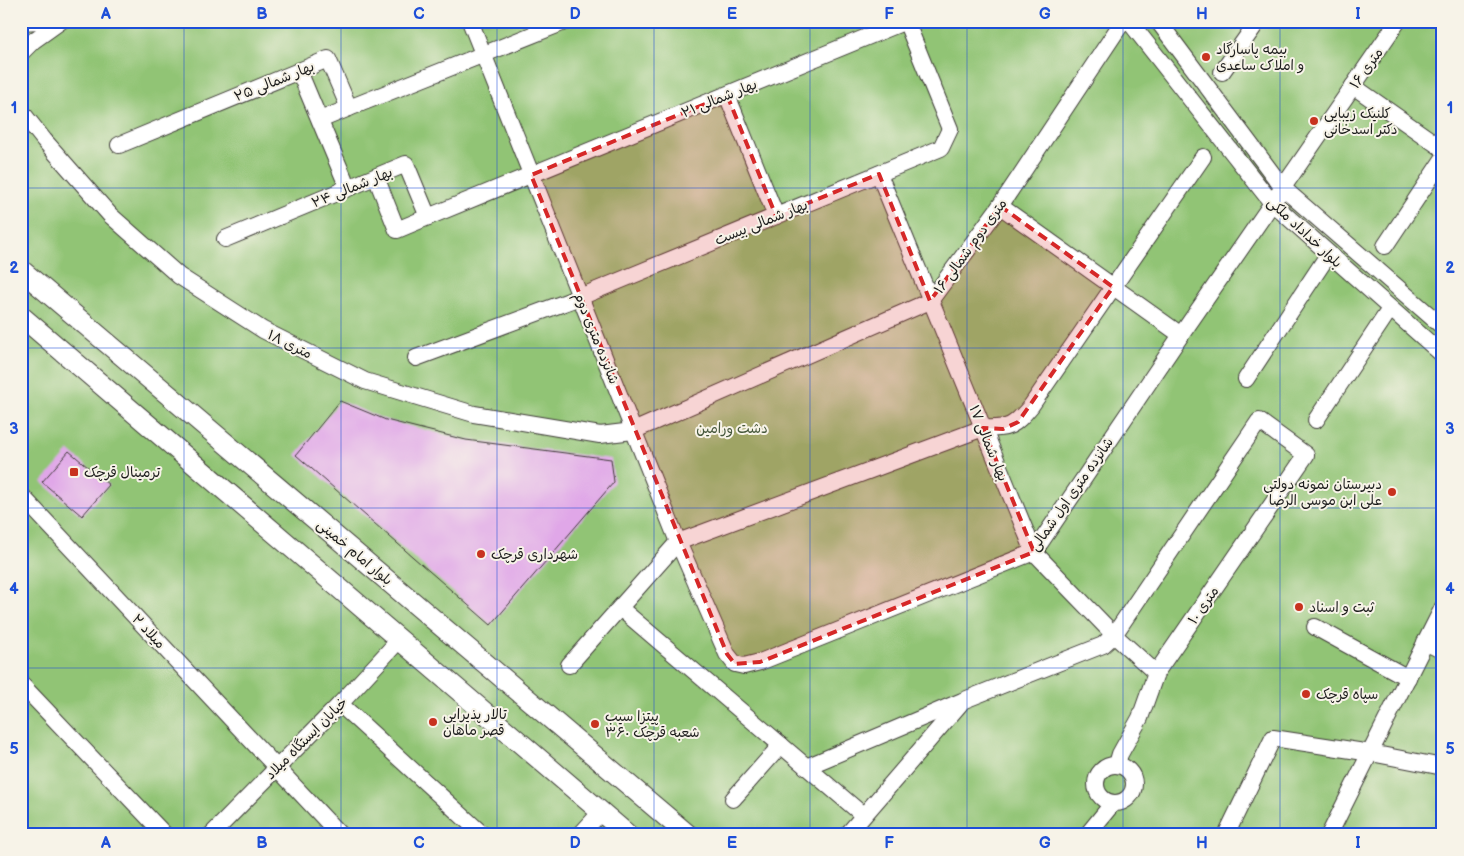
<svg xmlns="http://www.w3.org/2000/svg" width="1464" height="856" viewBox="0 0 1464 856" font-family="'Balsamiq Sans','Playpen Sans Arabic',sans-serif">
<rect width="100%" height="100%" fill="#f7f3e8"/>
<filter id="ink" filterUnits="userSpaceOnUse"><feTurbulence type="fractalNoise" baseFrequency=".02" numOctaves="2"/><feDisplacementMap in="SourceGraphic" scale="10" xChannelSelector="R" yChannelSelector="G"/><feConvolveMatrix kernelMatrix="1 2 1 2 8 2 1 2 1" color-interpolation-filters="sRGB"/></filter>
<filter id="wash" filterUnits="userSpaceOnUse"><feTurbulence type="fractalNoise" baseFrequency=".0096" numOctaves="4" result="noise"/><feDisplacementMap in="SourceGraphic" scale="20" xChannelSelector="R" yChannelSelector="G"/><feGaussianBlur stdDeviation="1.12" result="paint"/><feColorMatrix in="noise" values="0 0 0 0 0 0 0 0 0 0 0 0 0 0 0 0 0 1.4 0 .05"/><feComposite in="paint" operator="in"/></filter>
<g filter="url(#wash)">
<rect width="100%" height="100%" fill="#f2e0c3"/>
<rect fill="#91c475" stroke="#567048" x="21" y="21" width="1422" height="814"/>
<g id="blocks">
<g fill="#e0a7e8">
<polygon points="340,401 386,420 466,440 611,459 614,482 491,625 296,455"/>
<polygon points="69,451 109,485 82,516 42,482"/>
</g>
</g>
</g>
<g filter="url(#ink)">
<use href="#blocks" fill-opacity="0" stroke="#3c3935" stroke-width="1"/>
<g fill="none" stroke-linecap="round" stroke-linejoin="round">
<g stroke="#3c3935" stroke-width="18">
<g id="minor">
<polyline points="470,21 678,542 727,654 735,664 744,666 760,662 1034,552 1181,335 1398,21"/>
<polyline points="1129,21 1272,203 1443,355"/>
<polyline points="1158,21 1283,188 1443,327"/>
<polyline points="21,22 40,21"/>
<polyline points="21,53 33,41 61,21"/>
<polyline points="299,71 348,188"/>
<polyline points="1222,72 1258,21"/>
<polyline points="1353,86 1443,149"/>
<polyline points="727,95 776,216"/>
<polyline points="21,111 44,140 110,215 179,276 263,330 365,381 474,414 600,435 633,431 930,301 1000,206 1123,21"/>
<polyline points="320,120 349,108"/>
<polyline points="119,145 328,59 349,108 567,21"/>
<polyline points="879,174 1034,552 1114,635 1156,673"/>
<polyline points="376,177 397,230 428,217"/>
<polyline points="1000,206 1181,335"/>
<polyline points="225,239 406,164 428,217 906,21"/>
<polyline points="1385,246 1443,159"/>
<polyline points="416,358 580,297 941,148 950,129 906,21"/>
<polyline points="1246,379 1328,255"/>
<polyline points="1316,420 1390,309"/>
<polyline points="21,495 340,835"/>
<polyline points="620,608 863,815"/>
<polyline points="1315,627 1408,678"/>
<polyline points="1425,642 1443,651"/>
<path d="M569,665L678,542L983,428C1010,429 1013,427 1031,406L1203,157"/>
<polyline points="21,684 165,835"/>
<polyline points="340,704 483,835"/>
<circle cx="1115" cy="784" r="19"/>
<polyline points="806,767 962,701 1103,645 1114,635 1259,421 1306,455 1156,673 1140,718 1120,754 1117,764"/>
<polyline points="733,799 781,745"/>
<polyline points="211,835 340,704 400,639"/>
<polyline points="580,835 601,812"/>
<polyline points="847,835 960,704"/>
<polyline points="1087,835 1113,803"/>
<polyline points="1226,835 1273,738 1371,753 1443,767"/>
<polyline points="1329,835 1443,607"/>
</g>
</g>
<g stroke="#3c3935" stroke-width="22">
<g id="major">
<polyline points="21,270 688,835"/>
<polyline points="21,316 628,835"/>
</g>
</g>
<use href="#minor" stroke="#fff" stroke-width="16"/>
<use href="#major" stroke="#fff" stroke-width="20"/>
</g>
</g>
<path fill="#d62828" fill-opacity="0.2" stroke="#d62828" stroke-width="4" stroke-dasharray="10 6" stroke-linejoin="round" d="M727,95L776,216L879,174L930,301L1000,206L1113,287L1018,422L1003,429L983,428L1034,552L760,662L735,664L727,654L531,175Z"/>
<path fill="none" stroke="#1d4ed8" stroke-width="1" stroke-opacity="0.55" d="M184,21V835M341,21V835M497,21V835M654,21V835M810,21V835M967,21V835M1123,21V835M1280,21V835M21,188H1443M21,348H1443M21,508H1443M21,668H1443"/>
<g fill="#c8321e" stroke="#f7f3e8" stroke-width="2">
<circle cx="1206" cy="57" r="5"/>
<circle cx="1314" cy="121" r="5"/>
<rect x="69" y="467" width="10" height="10" rx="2.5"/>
<circle cx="1392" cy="492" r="5"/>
<circle cx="481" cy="554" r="5"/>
<circle cx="1299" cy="607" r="5"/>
<circle cx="1306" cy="694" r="5"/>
<circle cx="433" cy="722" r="5"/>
<circle cx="595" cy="724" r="5"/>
</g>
<g text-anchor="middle" stroke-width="4" stroke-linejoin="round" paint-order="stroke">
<g font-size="14" fill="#1c1c1c" stroke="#f7f3e8" text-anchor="start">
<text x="1216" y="54">بیمه پاسارگاد<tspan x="1216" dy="16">و املاک ساعدی</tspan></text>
<text x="1324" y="118">کلنیک زیبایی<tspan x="1324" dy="16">دکتر اسدخانی</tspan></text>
<text x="84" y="477">ترمینال قرچک</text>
<text x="1382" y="489" text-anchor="end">دبیرستان نمونه دولتی<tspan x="1382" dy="16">علی ابن موسی الرضا</tspan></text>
<text x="491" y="559">شهرداری قرچک</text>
<text x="1309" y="612">ثبت و اسناد</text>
<text x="1316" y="699">سپاه قرچک</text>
<text x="443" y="719">تالار پذیرایی<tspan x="443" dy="16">قصر ماهان</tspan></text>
<text x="605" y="721">پیتزا سیب<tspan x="605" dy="16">۳۶۰ شعبه قرچک</tspan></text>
</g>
<g font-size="14" fill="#1c1c1c" stroke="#f7f3e8">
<text transform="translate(1366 68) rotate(-55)" y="5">۱۶ متری</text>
<text transform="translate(274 81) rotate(-22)" y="5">بهار شمالی ۲۵</text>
<text transform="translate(719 98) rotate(-22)" y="5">بهار شمالی ۲۱</text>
<text transform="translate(352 187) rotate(-22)" y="5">بهار شمالی ۲۴</text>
<text transform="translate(761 222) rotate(-22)" y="5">بهار شمالی بیست</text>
<text transform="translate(1305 232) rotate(43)" y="5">بلوار خداداد ملکی</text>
<text transform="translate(970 246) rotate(-54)" y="5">۱۶ متری دوم شمالی</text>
<text transform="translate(597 338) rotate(68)" y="5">شانزده متری دوم</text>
<text transform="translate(290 344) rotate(26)" y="5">۱۸ متری</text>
<text transform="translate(989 443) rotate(68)" y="5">بهار شمالی ۱۷</text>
<text transform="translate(1071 494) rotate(-55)" y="5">شانزده متری اول شمالی</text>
<text transform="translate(355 552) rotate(40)" y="5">بلوار امام خمینی</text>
<text transform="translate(1203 605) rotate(-55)" y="5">۱۰ متری</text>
<text transform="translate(149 631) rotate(47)" y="5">میلاد ۲</text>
<text transform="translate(306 738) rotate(-45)" y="5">خیابان ایستگاه میلاد</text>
</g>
<g font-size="14" fill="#45573b" stroke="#f7f3e8">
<text x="732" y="433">دشت ورامین</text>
</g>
</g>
<rect width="1464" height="856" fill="none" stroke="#f7f3e8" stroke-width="55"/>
<rect x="28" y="28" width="1408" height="800" fill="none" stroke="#1d4ed8" stroke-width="2"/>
<g font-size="16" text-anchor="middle" font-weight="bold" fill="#1d4ed8">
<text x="106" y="19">A</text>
<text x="262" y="19">B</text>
<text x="419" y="19">C</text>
<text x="575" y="19">D</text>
<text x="732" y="19">E</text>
<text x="889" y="19">F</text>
<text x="1045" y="19">G</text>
<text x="1202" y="19">H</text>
<text x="1358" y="19">I</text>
<text x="14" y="113">1</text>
<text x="1450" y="113">1</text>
<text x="14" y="273">2</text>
<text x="1450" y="273">2</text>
<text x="14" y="434">3</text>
<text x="1450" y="434">3</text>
<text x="14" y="594">4</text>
<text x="1450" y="594">4</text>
<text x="14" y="754">5</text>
<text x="1450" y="754">5</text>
<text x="106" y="848">A</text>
<text x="262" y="848">B</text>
<text x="419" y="848">C</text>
<text x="575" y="848">D</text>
<text x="732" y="848">E</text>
<text x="889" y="848">F</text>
<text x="1045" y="848">G</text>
<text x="1202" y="848">H</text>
<text x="1358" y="848">I</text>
</g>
</svg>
